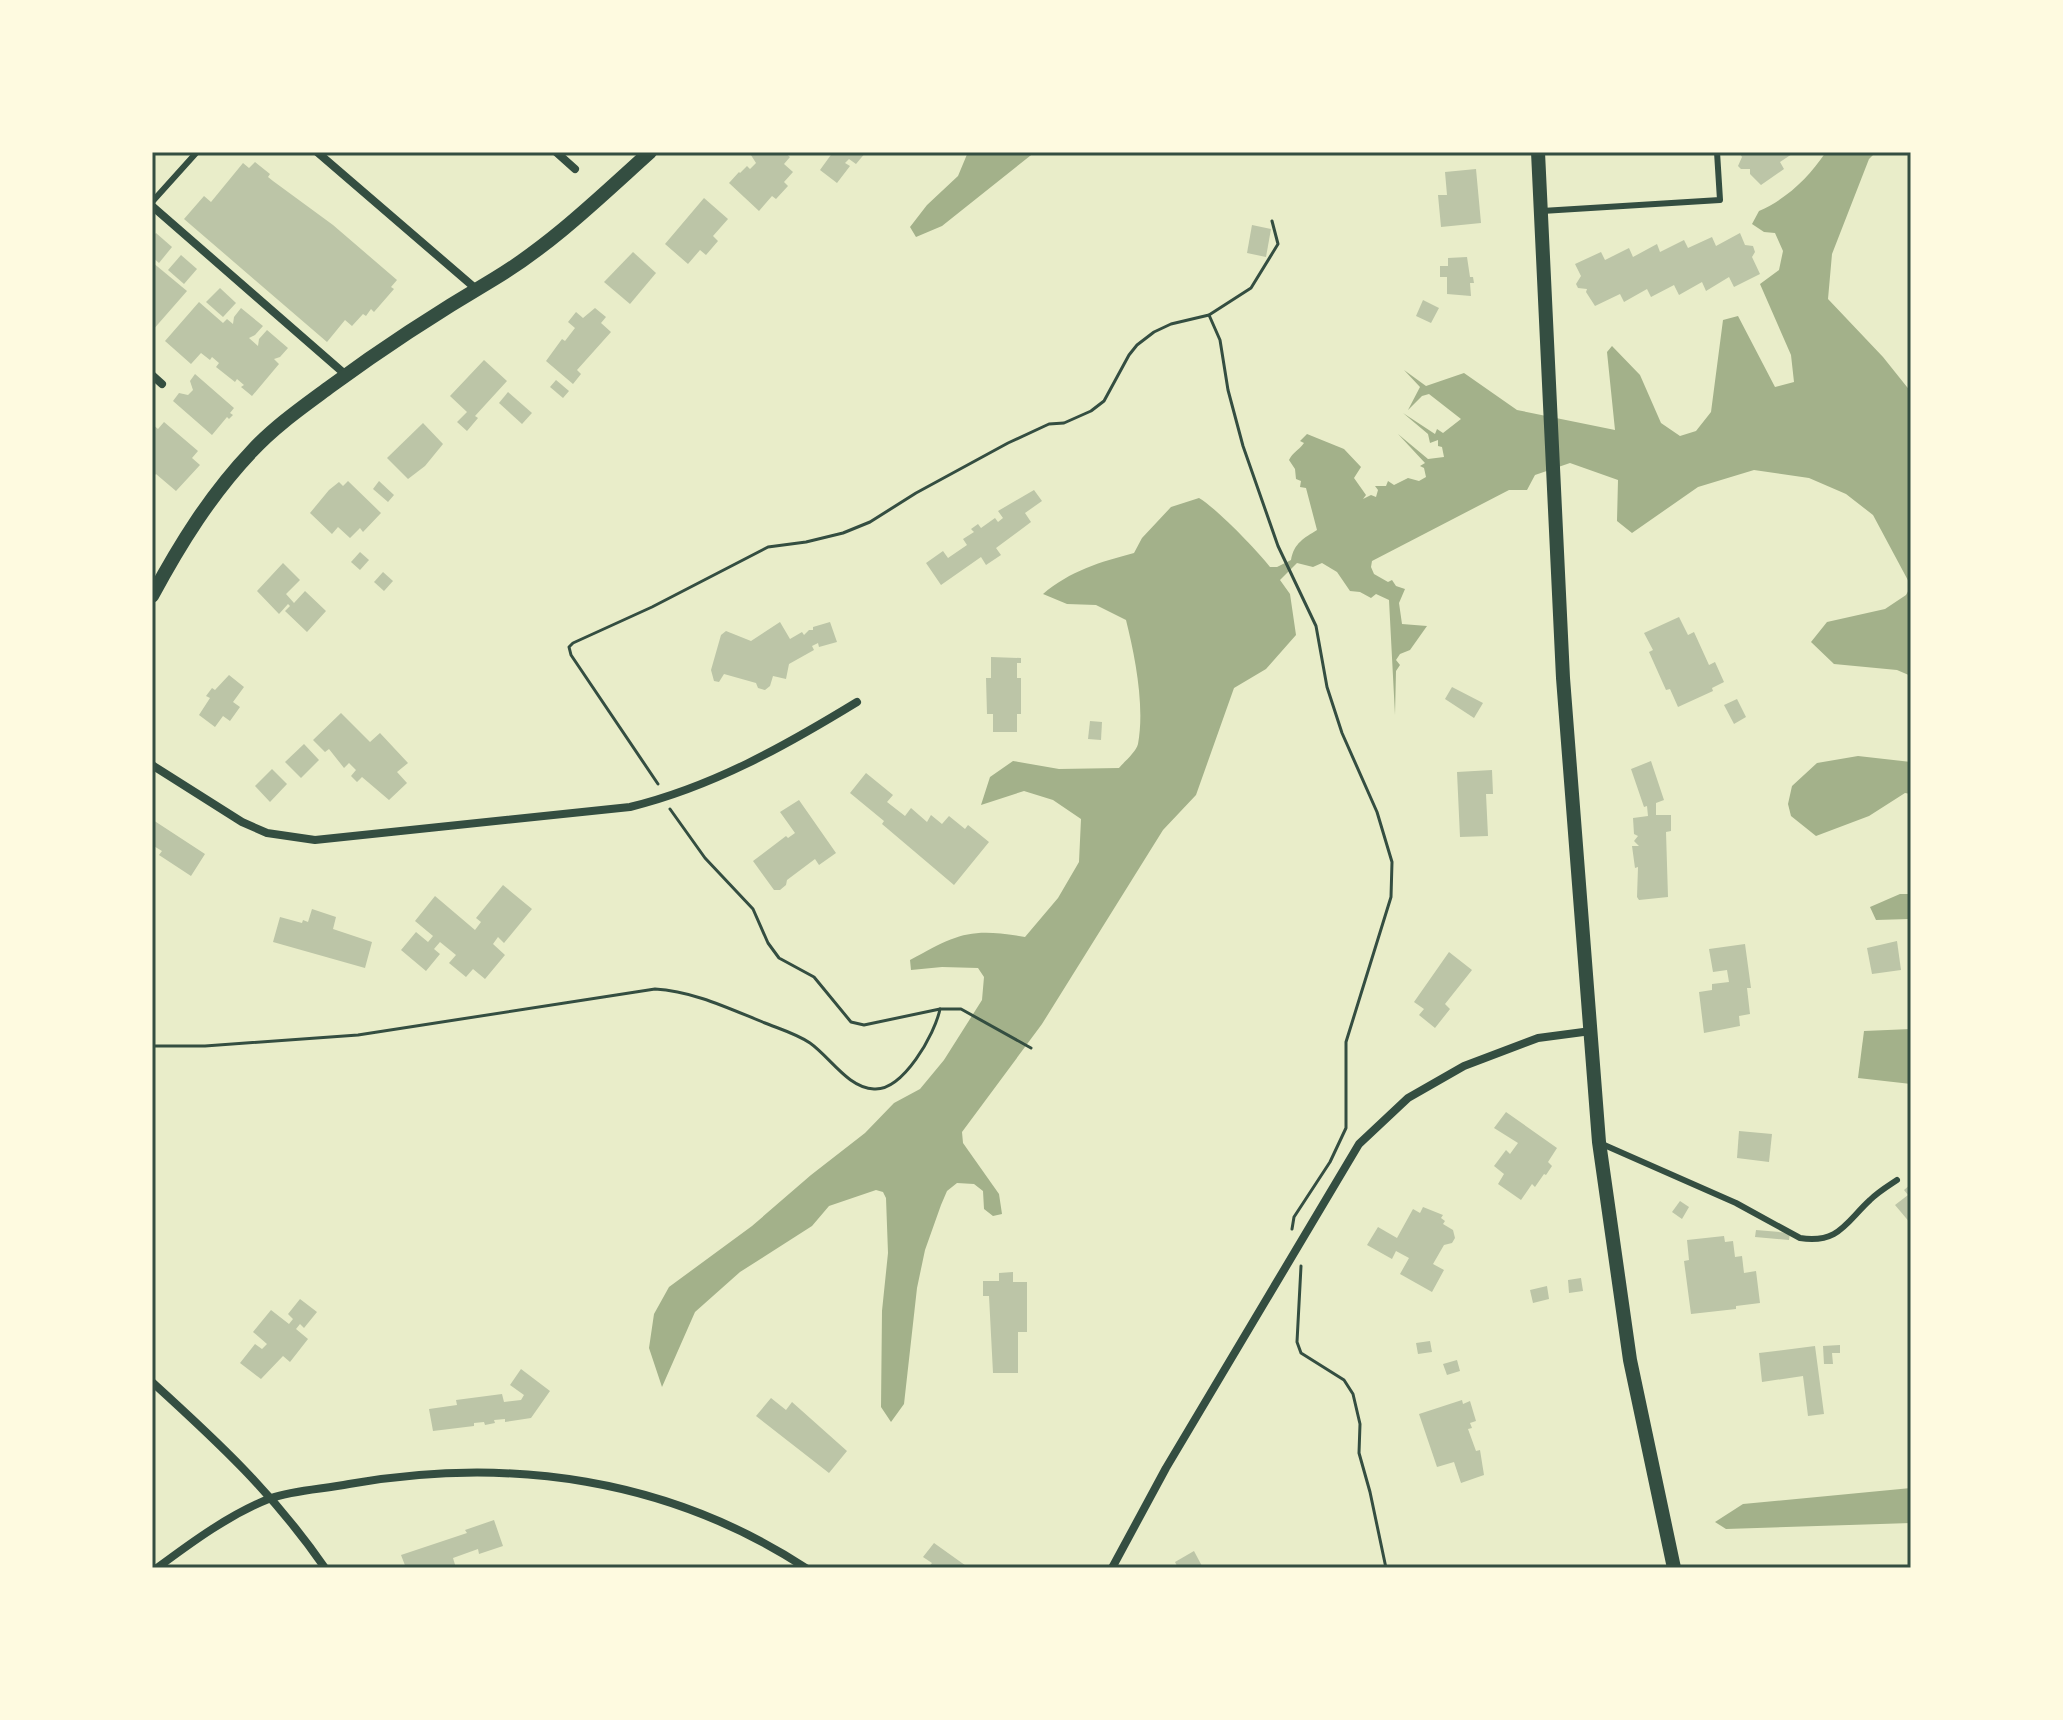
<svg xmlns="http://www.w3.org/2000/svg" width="2063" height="1720" viewBox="0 0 2063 1720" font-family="'Fira Sans Condensed',sans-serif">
<rect width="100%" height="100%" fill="#e9edc9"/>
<g fill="#a3b18a">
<polygon points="968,152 1035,152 942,226 916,237 910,227 927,205 958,176"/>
<path d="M1826,152H1876L1869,159L1832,254L1828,299L1883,357L1911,392V676L1897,670L1834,664L1811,642L1827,622L1885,609L1906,595L1911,586L1873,515L1846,494L1809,478L1754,470L1698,487L1632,533L1617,521L1618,480L1570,463L1535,475L1527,490H1509L1372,561L1371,567L1374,574L1388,582L1392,580L1396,586L1405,589L1399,603L1402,624L1427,626L1410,650L1400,654L1396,660L1400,665L1396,671L1395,715L1389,600L1376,594L1371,598L1360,592L1350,591L1337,572L1322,563L1313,567L1297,563L1280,580L1290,594L1296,635L1266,669L1234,688L1196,795L1163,830L1042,1024L962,1132L963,1143L999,1194L1002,1214L993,1216L984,1209L983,1191L974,1184L957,1183L947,1191L941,1205L925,1250L917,1288L904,1404L891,1422L881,1407L882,1311L888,1253L886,1198L883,1192L876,1190L829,1206L812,1226L740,1272L695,1312L662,1387L649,1348L654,1314L669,1287L752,1226L811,1175L865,1133L894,1103L920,1089L944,1060L982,1000L984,977L978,968L942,967L911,970L910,960C957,934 970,927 1025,937L1058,898L1079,862L1081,819L1053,800L1024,791L981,805L990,777L1013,761L1059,769L1119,768C1125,761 1136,752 1138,744C1145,706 1135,656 1126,620L1096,605L1067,604L1043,594C1070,571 1100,562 1134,553L1142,538L1171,507L1199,498C1215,507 1257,550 1270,567H1277L1291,560C1294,543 1304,538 1317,530L1306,488L1300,487L1301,481L1296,479L1295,469L1289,460C1293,452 1298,451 1304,443L1300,441L1307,434L1344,449L1361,467L1354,478L1366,495L1363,499L1371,495L1376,497L1378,490L1375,486H1386L1388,481L1394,485L1408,478L1419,481L1426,477L1424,468L1420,466L1425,463L1398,434L1428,459L1444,457L1442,447L1438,446V440L1430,443L1428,434L1403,413L1435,434L1437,429L1443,433L1461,419L1429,394L1422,396L1408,410L1420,387L1404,370L1426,386L1464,373L1517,410L1615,430L1607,352L1612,346L1640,375L1661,423L1680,436L1696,431L1711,412L1723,320L1738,316L1775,387L1794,382L1791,355L1760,284L1779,270L1783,251L1775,233L1764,232L1752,224L1759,211C1788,198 1808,178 1826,152Z"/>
<polygon points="1858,756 1911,762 1911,794 1905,793 1869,816 1816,836 1791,816 1788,804 1792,786 1817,763"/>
<polygon points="1900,894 1911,894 1909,919 1876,920 1870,907"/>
<polygon points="1911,1029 1911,1084 1858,1078 1864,1031"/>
<polygon points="1911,1488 1911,1523 1726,1529 1715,1522 1743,1504"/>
</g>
<g fill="#bcc5a7">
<polygon points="749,152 784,152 790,157 784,164 793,172 784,182 788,186 776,199 772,196 759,211 729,183 739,172 740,173 747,166 750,169 756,163"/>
<polygon points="833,152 866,152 856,164 849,159 845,163 850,166 837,183 820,170"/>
<polygon points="1739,152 1795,152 1780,162 1784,169 1761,185 1750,174 1750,169 1741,169 1738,166 1742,157"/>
<polygon points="255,162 270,174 268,177 273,181 333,225 397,280 391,287 394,289 374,312 371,309 366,316 363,314 352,326 345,320 327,342 184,219 204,196 211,202 243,163 249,168"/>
<polygon points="1476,169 1481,223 1441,227 1438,195 1447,195 1445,172"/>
<polygon points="704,198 728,219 713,236 718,241 706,255 700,250 688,264 665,244"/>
<polygon points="1252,225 1271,229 1266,257 1247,253"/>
<polygon points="156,233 172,247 159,263 152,257 152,237"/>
<polygon points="1740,233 1745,245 1753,246 1755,252 1752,257 1760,274 1734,287 1729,277 1706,291 1702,282 1679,295 1674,285 1651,297 1647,289 1624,302 1620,294 1595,306 1586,292 1587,289 1578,288 1576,284 1581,276 1575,264 1601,252 1605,260 1629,248 1633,257 1657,244 1660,252 1684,240 1688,248 1712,237 1716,246"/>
<polygon points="633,252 656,273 630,304 604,282"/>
<polygon points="181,255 197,269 184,284 168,270"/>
<polygon points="1467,257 1470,277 1473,277 1474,283 1470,283 1471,296 1447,294 1447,277 1440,277 1440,266 1448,266 1448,258"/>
<polygon points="152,262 187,291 152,331"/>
<polygon points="220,288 236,303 223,317 206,302"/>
<polygon points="1423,300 1439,308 1431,323 1416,316"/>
<polygon points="199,302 223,323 227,319 233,324 234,317 241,308 263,326 255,335 249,338 258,346 259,339 267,330 288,348 280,357 274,359 279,364 252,396 241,387 244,385 237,379 235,382 216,367 219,363 212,357 210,360 201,353 191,364 165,341"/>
<polygon points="595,308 606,317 601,323 611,332 577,370 581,374 573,384 546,361 562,339 565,341 575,328 568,322 576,312 583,318"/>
<polygon points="484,360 507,381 475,416 478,418 467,431 457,422 467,412 450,396"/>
<polygon points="195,374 234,408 230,413 233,415 229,419 227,417 212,435 173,401 179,393 188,395 193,390 190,381"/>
<polygon points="556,380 569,391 563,398 550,387"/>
<polygon points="508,392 532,413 522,424 499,403"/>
<polygon points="164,422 198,451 192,458 200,465 176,491 156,474 152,478 152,424 158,429"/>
<polygon points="423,423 443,444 425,466 408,479 387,458"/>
<polygon points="348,481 381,513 363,532 360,528 350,538 338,527 332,534 310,513 329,490 339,482 343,486"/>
<polygon points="379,481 394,495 388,502 373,489"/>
<polygon points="1034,490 1042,501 1025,513 1031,522 996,548 1001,555 986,565 981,557 941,585 926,563 943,551 948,558 967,545 963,539 974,532 971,529 978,524 981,528 995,518 998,522 1003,518 998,511"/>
<polygon points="360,552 369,560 360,570 351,562"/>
<polygon points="283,563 300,580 286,594 294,603 305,591 326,611 307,632 285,611 290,606 288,604 279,614 257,591"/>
<polygon points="383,572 393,581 384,591 374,582"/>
<polygon points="1679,617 1688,635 1694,632 1709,665 1715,662 1724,682 1712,688 1713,691 1678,707 1670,689 1666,690 1649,652 1653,650 1644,633"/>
<polygon points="780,622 790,639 802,632 804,635 809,630 813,630 813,627 830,622 837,642 819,647 818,643 812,646 814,650 789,664 786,679 773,676 770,686 765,690 758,688 756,683 724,674 719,682 714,681 711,670 721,635 726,631 751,641"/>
<polygon points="991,657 1021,658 1021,663 1017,663 1017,678 1021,678 1021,714 1017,714 1017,732 993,732 993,714 987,714 986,678 991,678"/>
<polygon points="229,675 244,687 233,702 240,707 230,721 223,716 215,727 199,715 210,698 206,696 212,688 215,690"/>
<polygon points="1452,687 1483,703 1474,718 1445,699"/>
<polygon points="1737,699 1746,717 1734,724 1724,705"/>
<polygon points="341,713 370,742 380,733 408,763 397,772 407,783 389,800 362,777 357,782 351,776 356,770 349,763 344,768 329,749 325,752 313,740"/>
<polygon points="1090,721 1102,722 1101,740 1088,739"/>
<polygon points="304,744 319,760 301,778 285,762"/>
<polygon points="1651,761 1664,800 1656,803 1656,815 1671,815 1671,831 1666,832 1668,897 1639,900 1637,897 1638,867 1635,868 1632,846 1639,846 1634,841 1638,836 1634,834 1633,818 1648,816 1647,806 1644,807 1631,769"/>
<polygon points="272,769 287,784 270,802 255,786"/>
<polygon points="1492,770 1493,794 1486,794 1488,836 1460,837 1457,772"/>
<polygon points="866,773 893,795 887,802 905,816 911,808 927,822 931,815 942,824 949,816 965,829 968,825 989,842 954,885 882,824 884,821 850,793"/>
<polygon points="799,800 836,853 819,865 815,859 787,880 786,885 780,890 774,890 753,861 786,836 788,838 795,833 780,812"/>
<polygon points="153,820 205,854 191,876 159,855 162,851 152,845"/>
<polygon points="503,885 532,909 504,943 498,937 493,944 505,955 485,979 473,969 466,977 449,963 456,955 440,942 434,949 440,954 426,971 401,950 416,932 428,942 433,936 415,921 435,896 475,930 481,922 476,918"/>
<polygon points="312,909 336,917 333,929 372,942 365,968 273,942 280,917 302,923 303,920 308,922"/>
<polygon points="1897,941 1901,970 1872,974 1867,948"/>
<polygon points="1745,944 1751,988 1747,988 1750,1014 1739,1016 1740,1026 1704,1033 1699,992 1712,990 1712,984 1729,982 1727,970 1713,972 1709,949"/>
<polygon points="1449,952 1472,970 1445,1004 1450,1009 1435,1028 1419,1015 1424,1009 1414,1002"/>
<polygon points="1506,1112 1557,1148 1548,1162 1552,1166 1546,1175 1544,1174 1535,1187 1532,1184 1521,1200 1498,1184 1504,1174 1494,1166 1506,1150 1510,1154 1518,1143 1494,1128"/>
<polygon points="1739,1131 1772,1134 1769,1162 1737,1158"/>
<polygon points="1911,1184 1911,1224 1895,1205 1908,1195 1904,1190"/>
<polygon points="1680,1201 1689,1207 1682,1219 1672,1212"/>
<polygon points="1423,1207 1443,1215 1441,1218 1445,1221 1443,1224 1453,1230 1455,1238 1452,1243 1444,1245 1433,1264 1444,1270 1432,1292 1400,1274 1409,1258 1396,1251 1392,1259 1367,1245 1378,1227 1397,1238 1413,1209 1420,1213"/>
<polygon points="1756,1230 1790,1233 1789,1240 1755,1237"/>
<polygon points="1724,1236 1725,1242 1733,1241 1735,1257 1742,1256 1744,1273 1756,1271 1760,1303 1736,1306 1736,1309 1691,1314 1684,1261 1689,1260 1687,1240"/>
<polygon points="1013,1272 1013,1282 1027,1282 1027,1332 1018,1332 1018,1373 993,1373 989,1296 983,1296 983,1281 999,1281 999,1273"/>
<polygon points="1581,1278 1583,1291 1569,1293 1568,1280"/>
<polygon points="1547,1286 1549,1299 1533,1303 1530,1290"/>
<polygon points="300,1299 317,1312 304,1328 300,1324 296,1329 308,1339 290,1362 283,1356 261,1379 240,1363 255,1344 262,1349 267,1344 253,1332 271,1310 289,1324 293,1319 288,1314"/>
<polygon points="1430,1341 1432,1352 1418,1354 1416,1343"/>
<polygon points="1840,1345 1840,1353 1832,1353 1833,1364 1824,1364 1823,1346"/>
<polygon points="1815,1346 1824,1414 1808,1416 1803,1376 1762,1382 1759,1353"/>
<polygon points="1457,1360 1460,1371 1447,1375 1443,1364"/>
<polygon points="521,1369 550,1391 531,1418 505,1422 505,1419 494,1420 495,1423 485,1425 484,1422 474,1423 474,1426 433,1431 429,1409 457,1405 456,1400 502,1394 504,1402 521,1400 524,1395 510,1385"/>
<polygon points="771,1398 786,1410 792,1402 847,1451 829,1473 756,1416"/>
<polygon points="1462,1400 1463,1404 1470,1401 1476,1421 1470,1423 1472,1428 1468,1429 1476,1451 1480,1450 1484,1475 1461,1483 1454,1462 1437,1467 1419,1414"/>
<polygon points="494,1520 503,1546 479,1554 478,1549 453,1558 456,1568 406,1568 401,1555 467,1533 465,1530"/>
<polygon points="934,1543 969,1568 928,1568 932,1563 923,1557"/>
<polygon points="1194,1551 1203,1568 1178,1568 1175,1562"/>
</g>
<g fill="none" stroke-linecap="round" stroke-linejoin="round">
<g stroke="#344e41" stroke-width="3">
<polyline points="1209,315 1220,340 1228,390 1243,446 1278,546 1316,626 1327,687 1342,733 1377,812 1392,862 1391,897 1346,1042 1346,1128 1330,1162 1294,1217 1292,1229"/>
<polyline points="658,784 571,655 569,647 573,643 652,607 768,547 806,542 843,533 870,522 916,493 1008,443 1049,424 1064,423 1091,411 1104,401 1129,355 1137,345 1154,332 1171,324 1209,315 1251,288 1278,244 1272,221"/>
<polyline points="670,809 705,858 753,909 768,943 779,958 814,977 851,1022 864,1025 940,1009"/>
<path d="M152,1046H205L358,1035L655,989C693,991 730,1009 765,1023C780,1029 797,1034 810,1043C830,1057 848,1088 874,1089C903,1091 935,1034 940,1009H961L1031,1048"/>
<polyline points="1301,1266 1297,1342 1301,1353 1344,1380 1353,1394 1360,1424 1359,1453 1370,1492 1386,1568"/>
</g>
<g stroke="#344e41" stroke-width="6">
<polyline points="152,202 197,152"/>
<polyline points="1542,211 1720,200 1717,152"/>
<path d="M1602,1144L1736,1203L1800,1238C1839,1244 1846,1222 1870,1200C1878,1192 1888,1186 1897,1180"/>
</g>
<g stroke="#344e41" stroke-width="8">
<polyline points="317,152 475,288"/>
<polyline points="556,152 575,169"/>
<polyline points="152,206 346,375"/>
<polyline points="152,375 162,384"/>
<path d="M152,765L242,822L267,833L315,840L630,807C712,787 785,746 857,702"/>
<path d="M152,1382C218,1442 274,1494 325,1568"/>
<path d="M157,1568C192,1542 230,1514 271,1498C295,1490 324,1489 349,1484C510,1456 668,1478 806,1568"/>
<polyline points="1112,1568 1166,1468 1359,1144 1408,1098 1464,1066 1538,1038 1591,1031"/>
</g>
<g stroke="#344e41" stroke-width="14">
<polyline points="1538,152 1563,678 1599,1142 1630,1360 1674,1568"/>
<path d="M152,596C180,544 211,494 252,451C275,426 304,406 331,386C384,347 438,312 494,279C551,245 601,196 650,152"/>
</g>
</g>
<rect width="2063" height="1720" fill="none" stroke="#fefae0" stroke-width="308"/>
<rect x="154" y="154" width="1755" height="1412" fill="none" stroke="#344e41" stroke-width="3"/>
</svg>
